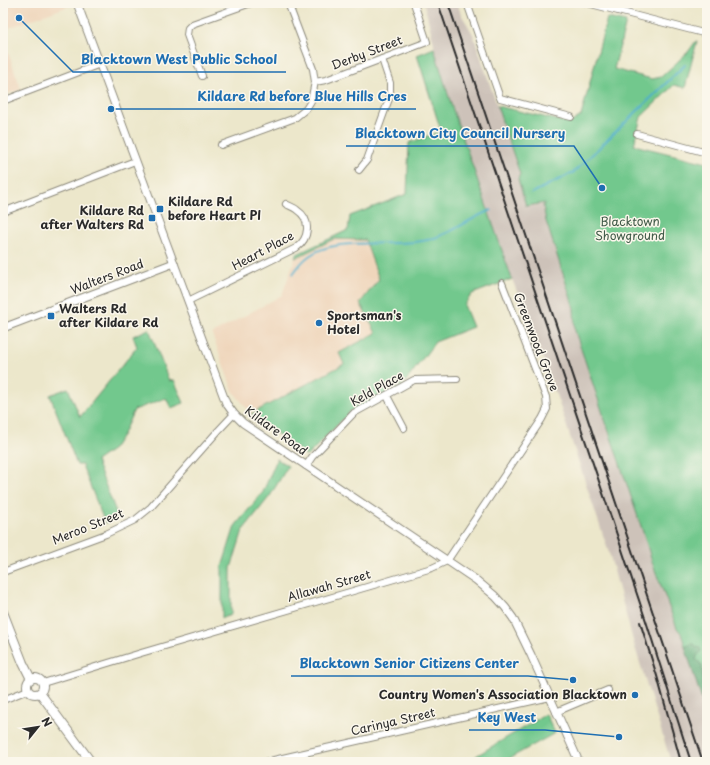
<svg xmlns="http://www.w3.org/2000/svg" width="710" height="765" viewBox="0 0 710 765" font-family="'Playpen Sans',sans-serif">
<rect width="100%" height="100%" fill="#fbf7ec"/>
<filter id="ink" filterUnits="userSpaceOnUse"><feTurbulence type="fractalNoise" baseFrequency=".025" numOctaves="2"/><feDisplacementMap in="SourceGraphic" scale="8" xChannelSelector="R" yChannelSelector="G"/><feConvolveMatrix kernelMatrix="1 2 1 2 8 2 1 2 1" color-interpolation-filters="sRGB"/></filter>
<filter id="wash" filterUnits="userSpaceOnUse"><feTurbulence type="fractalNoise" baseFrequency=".012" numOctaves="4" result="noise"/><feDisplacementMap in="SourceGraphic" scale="16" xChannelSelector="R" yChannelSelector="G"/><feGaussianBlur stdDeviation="0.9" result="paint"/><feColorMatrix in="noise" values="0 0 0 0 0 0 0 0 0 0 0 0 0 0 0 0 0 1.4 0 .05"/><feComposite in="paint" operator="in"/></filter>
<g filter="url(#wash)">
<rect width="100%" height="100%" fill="#ece7cb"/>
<g fill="#efd6bb">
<polygon points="3,3 68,3 69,6 3,30"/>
<polygon points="3,38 21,89 3,96"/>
<polygon points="334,239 365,240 379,279 360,303 376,333 339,353 344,364 251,414 233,391 212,334 282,295 295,258"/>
</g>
<polygon fill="#cdc2b9" points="424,3 457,3 461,14 473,34 520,174 518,179 526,205 545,203 546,221 574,308 575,331 645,538 652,562 677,628 681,633 707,716 707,762 671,762 634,644 610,556 561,409 547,369 512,279 451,104 434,48 434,43"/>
<g fill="#72c88d" stroke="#4e7a5c">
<polygon points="607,18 626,22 614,69 652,79 661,77 688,52 696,41 697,41 685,88 674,85 641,117 634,145 707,163 707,716 681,633 677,628 652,562 645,538 575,331 574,308 546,221 543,206 545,203 526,206 518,179 520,174 497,106 570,123 581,116"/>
<polygon points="434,48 451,104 512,279 472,294 464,305 473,327 435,342 403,385 351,411 307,456 251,414 344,364 339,353 376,333 360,303 379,279 365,240 334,239 295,258 297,254 348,230 350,216 407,194 409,143 441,131 417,55"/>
<polygon points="149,329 169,381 174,380 184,403 171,408 166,398 134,410 123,434 113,449 96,461 118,517 105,523 82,465 77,465 50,395 68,388 80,417 137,347 133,336"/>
<polygon points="277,459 288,466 270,496 243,530 231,568 231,615 222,618 222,567 235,526 263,492"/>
<polygon points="546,714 555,733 503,762 477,762 476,756"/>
</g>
<polygon fill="#5dac78" stroke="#446c52" points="691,644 694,644 697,648 699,647 701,651 697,656 696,660 700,663 702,666 703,686 707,700 707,716 685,647"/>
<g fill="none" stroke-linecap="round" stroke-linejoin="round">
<g stroke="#4badcb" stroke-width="2">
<polyline points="532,193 574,172 685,65"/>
<path d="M293,274C297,268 302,261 309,256C336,235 397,249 431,239C454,233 470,218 491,210"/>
</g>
</g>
</g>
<g filter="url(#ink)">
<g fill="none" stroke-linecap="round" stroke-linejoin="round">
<g stroke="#8c897b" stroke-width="8">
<g id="minor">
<polyline points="467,3 500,98 571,117"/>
<polyline points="587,3 707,34"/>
<polyline points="619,11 621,3"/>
<polyline points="202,76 187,35 188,28 192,24 251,3"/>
<polyline points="315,82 326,80 427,42 414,3"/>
<polyline points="3,101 100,64"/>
<polyline points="637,134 707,153"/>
<polyline points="221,145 295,118 306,109 311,101 315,82 313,69 288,3"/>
<polyline points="359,170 367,160 390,96 390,83 382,59"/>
<polyline points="3,212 135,161"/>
<path d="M188,301L296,248C309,239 312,220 297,210C294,207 289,206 286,204"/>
<polyline points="387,396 404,428"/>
<polyline points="306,466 312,457 354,413 414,380 457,379"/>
<polyline points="3,572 106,534 135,520 151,507 218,431 234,414"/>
<polyline points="43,683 141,653 432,568 447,561 542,419 547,409 546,397 502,283"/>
<polyline points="3,700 28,690"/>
<polyline points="556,712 608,690"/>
<polyline points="265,762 550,697"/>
</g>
</g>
<g stroke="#8c897b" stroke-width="9">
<g id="tertiary">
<polyline points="77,3 226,403 234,414 243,423 476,580 495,596 505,607 513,618 531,655 579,762"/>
<polyline points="3,328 174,263"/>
</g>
</g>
<g stroke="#8c897b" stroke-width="10">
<g id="secondary">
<polyline points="3,612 23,663 31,679"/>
<circle cx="35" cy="686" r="8"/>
<polyline points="40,693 91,762"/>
</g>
</g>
<use href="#minor" stroke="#fff" stroke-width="6"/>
<use href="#tertiary" stroke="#fff" stroke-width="7"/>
<use href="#secondary" stroke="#fff" stroke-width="8"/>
<g stroke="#2b2b2b" stroke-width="2">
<polyline points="438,3 646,621 691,762"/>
<polyline points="448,3 703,762"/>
<polyline points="640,622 657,676 681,762"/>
</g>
</g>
</g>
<g fill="#1f6fb2" stroke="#fbf7ec" stroke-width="1.5">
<rect x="156" y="205" width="8" height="8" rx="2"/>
<rect x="148" y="214" width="8" height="8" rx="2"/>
<rect x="47" y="312" width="8" height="8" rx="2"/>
<circle cx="319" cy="323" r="4"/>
<circle cx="635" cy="695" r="4"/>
</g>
<g text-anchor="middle" stroke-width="3" stroke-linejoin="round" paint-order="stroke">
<g font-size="12" fill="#2b2b2b" stroke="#fbf7ec">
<text transform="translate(367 53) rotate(-21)" y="4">Derby Street</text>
<text transform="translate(263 251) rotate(-28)" y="4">Heart Place</text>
<text transform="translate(107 277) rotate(-21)" y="4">Walters Road</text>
<text transform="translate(536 342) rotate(69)" y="4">Greenwood Grove</text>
<text transform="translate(377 389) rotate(-29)" y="4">Keld Place</text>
<text transform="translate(276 431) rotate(36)" y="4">Kildare Road</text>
<text transform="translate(88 527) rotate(-22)" y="4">Meroo Street</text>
<text transform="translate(329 586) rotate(-16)" y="4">Allawah Street</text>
<text transform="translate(393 722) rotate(-13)" y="4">Carinya Street</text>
</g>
<g font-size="12" font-weight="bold" fill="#2b2b2b" stroke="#fbf7ec" text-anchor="start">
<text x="168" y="206">Kildare Rd<tspan x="168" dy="14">before Heart Pl</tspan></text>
<text x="144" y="215" text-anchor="end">Kildare Rd<tspan x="144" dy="14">after Walters Rd</tspan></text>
<text x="59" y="313">Walters Rd<tspan x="59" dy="14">after Kildare Rd</tspan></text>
<text x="327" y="320">Sportsman's<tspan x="327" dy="14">Hotel</tspan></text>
<text x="627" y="699" text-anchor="end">Country Women's Association Blacktown</text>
</g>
<g font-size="12" fill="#405a48" stroke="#fbf7ec">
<text x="630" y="226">Blacktown<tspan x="630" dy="14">Showground</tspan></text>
</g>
</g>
<path fill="none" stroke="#1f6fb2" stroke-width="1.5" d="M19 18L73 72H286M111 109L188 109H416M602 188L574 146H346M573 680L528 676H291M619 737L545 730H469"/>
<g fill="#1f6fb2" stroke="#fbf7ec" stroke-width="1.5">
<circle cx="19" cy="18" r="4"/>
<circle cx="111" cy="109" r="4"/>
<circle cx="602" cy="188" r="4"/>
<circle cx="573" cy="680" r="4"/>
<circle cx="619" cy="737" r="4"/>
</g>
<g font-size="13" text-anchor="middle" font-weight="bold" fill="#1f6fb2" stroke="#fbf7ec" stroke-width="3" stroke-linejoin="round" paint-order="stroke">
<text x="179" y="64">Blacktown West Public School</text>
<text x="302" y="101">Kildare Rd before Blue Hills Cres</text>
<text x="460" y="138">Blacktown City Council Nursery</text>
<text x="409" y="668">Blacktown Senior Citizens Center</text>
<text x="507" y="722">Key West</text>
</g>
<rect width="710" height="765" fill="none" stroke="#fbf7ec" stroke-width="16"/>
<g transform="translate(38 727) rotate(60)" stroke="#fbf7ec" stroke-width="3" paint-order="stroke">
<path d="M0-3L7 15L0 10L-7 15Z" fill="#2b2b2b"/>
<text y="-6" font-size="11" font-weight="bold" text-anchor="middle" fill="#2b2b2b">N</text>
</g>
</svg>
